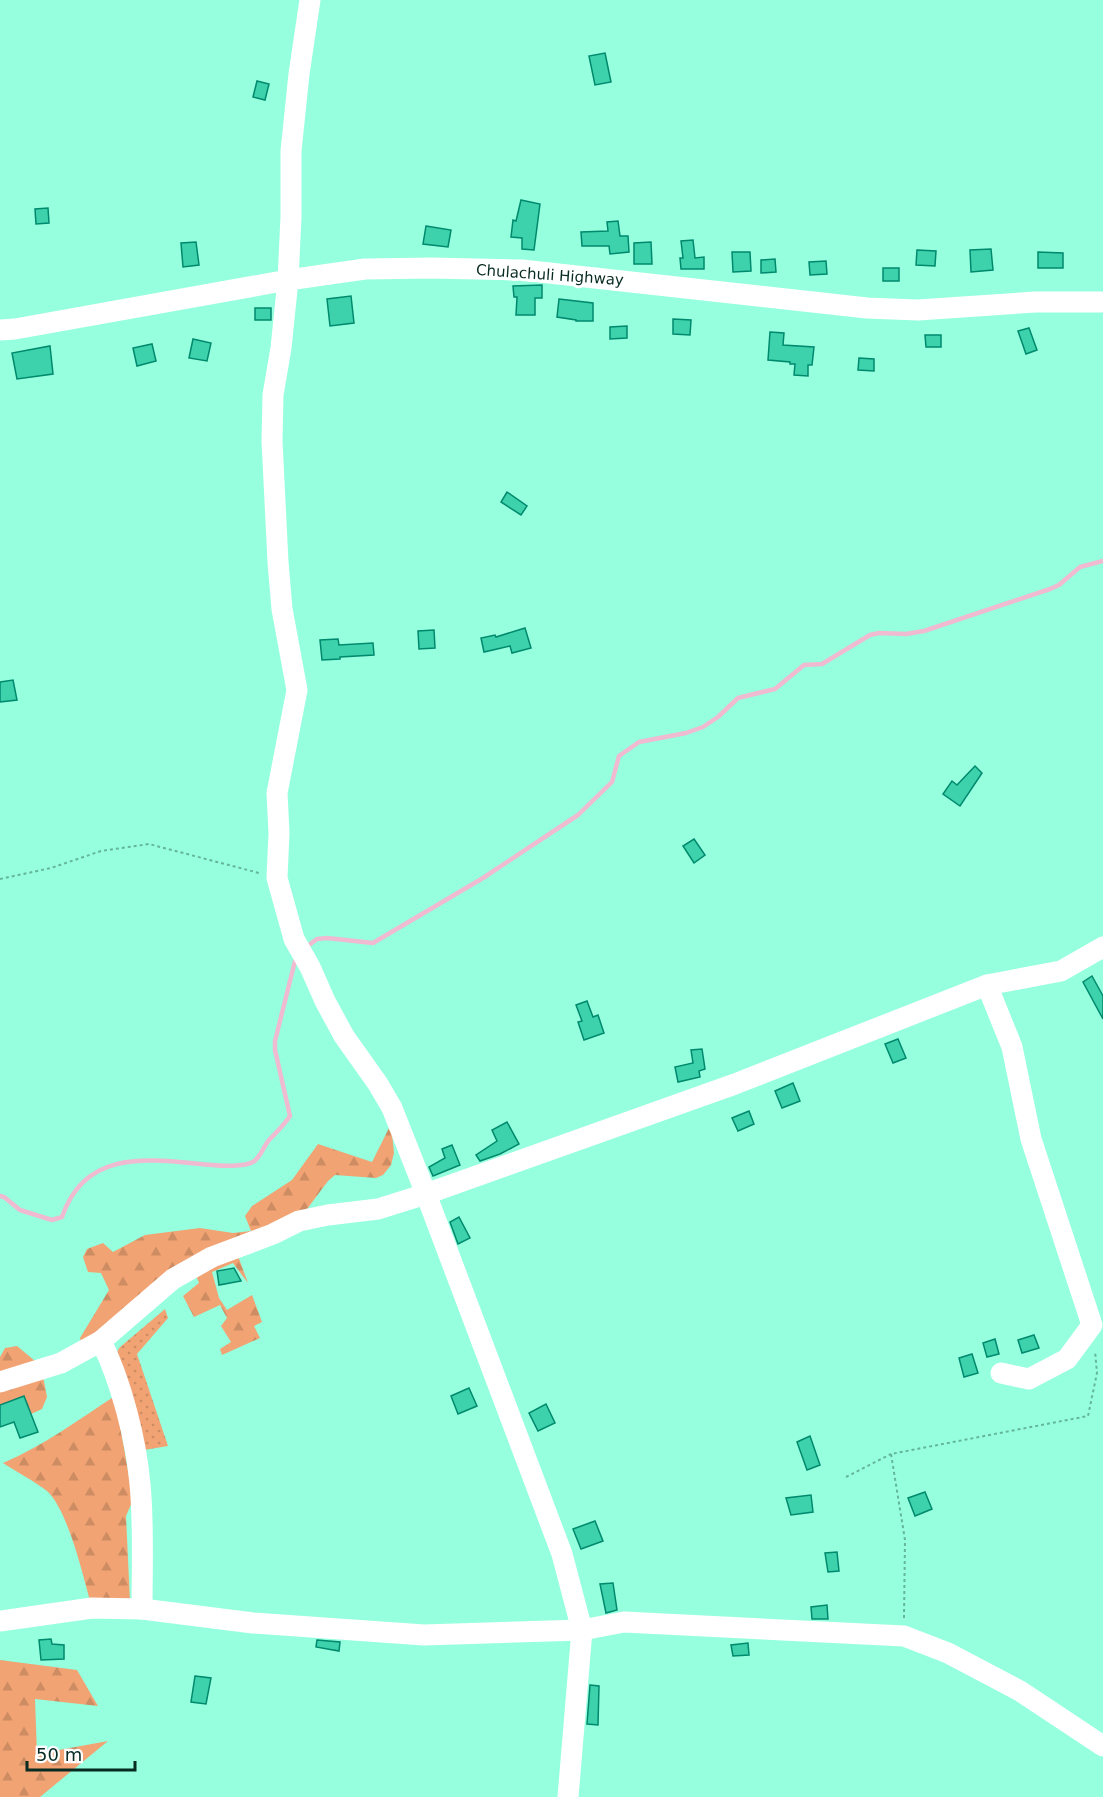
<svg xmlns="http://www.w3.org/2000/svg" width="1103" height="1797" viewBox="0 0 1103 1797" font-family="'DejaVu Sans',sans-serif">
<defs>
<pattern id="green-dots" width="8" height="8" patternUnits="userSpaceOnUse" patternTransform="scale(1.5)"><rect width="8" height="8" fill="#f2a373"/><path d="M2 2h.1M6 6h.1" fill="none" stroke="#ce8c63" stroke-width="1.8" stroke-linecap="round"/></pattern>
<pattern id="forest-firs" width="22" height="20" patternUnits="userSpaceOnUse" patternTransform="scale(1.5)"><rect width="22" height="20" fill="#f2a373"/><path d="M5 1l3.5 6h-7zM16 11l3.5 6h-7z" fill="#ce8c63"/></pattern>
</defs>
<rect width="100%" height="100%" fill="#95ffde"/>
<polygon fill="url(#green-dots)" points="165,1309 168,1318 137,1354 168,1446 144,1450 116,1354 119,1348"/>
<g fill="url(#forest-firs)">
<polygon points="391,1124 394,1153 391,1165 383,1175 376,1178 335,1175 328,1181 304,1213 264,1232 83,1348 80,1338 109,1290 101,1273 88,1272 83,1257 87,1249 103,1243 113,1252 145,1235 200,1228 233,1233 251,1231 245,1216 252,1206 292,1180 318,1144 372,1162"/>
<polygon points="238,1256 248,1283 233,1263 212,1272 219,1298 227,1310 252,1295 262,1322 254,1326 260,1338 222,1355 220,1349 231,1342 221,1326 227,1318 220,1305 194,1317 183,1296 199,1283 195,1273"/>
<polygon points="17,1346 41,1366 47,1397 42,1409 31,1414 25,1408 0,1418 0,1357 5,1348"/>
<path d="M115,1396L133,1500L126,1516L130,1602L91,1604C83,1576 68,1510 47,1491C34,1481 17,1472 3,1463C43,1446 78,1420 115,1396Z"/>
<polygon points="0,1660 77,1670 98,1706 35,1699 37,1754 108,1741 40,1797 0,1797"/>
</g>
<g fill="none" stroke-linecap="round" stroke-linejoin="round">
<g stroke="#f0bad1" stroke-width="4.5">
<polyline points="309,945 317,939 327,938 373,943 483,878 578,815 612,782 619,756 639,742 686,733 703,727 718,717 738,698 775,689 804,665 822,664 870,635 879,633 906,634 924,631 1050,589 1059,585 1080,567 1103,561"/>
<path d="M0,1196L4,1197L20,1210L52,1220L62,1217C86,1146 153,1160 212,1165C222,1166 244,1167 253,1162C261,1157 263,1147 269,1140C277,1132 284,1125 290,1116L275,1050V1041L296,957"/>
</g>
</g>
<g fill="#3ed2ac" stroke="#00896d" stroke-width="1.5">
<polygon points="605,53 611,82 595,85 589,56"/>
<polygon points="257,81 269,84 265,100 253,97"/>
<polygon points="521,200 540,204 534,250 522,249 522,238 511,237 513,220 516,221"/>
<polygon points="48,208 49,223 36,224 35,209"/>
<polygon points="618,221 620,236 628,236 629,252 610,254 609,246 582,246 581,232 608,231 607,222"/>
<polygon points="426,226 451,230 448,247 423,244"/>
<polygon points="693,240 695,258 704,257 704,269 681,269 680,258 683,258 681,241"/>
<polygon points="196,242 199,265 183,267 181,243"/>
<polygon points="651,242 652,264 634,264 634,243"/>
<polygon points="991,249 993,270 971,272 970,250"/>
<polygon points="917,250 936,251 935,266 916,265"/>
<polygon points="732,252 750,252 751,271 733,272"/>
<polygon points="1038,252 1063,253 1063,268 1038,268"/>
<polygon points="775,259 776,272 761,273 761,260"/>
<polygon points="826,261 827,274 810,275 809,262"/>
<rect x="883" y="268" width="16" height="13"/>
<polygon points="542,285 542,298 535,298 535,315 516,315 517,297 514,297 513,286"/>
<polygon points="351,296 354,323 330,326 327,299"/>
<polygon points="559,299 593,303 593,321 576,321 576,320 557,317"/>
<rect x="255" y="308" width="16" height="12"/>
<polygon points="673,319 691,320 690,335 673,334"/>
<polygon points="627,326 627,338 610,339 610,327"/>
<polygon points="1029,328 1037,350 1026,354 1018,331"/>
<polygon points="770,332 784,333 783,345 814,347 812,365 808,365 808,376 794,375 795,364 790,364 790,362 768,360"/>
<polygon points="925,335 941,335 941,347 926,347"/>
<polygon points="193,339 211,343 207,361 189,358"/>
<polygon points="152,344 156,361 137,366 133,348"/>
<polygon points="50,346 53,374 17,379 12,353"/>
<polygon points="859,358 874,359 874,371 858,370"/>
<polygon points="507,492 527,506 521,515 501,502"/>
<polygon points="525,628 531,648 512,653 510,646 484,652 481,638 495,635 496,637"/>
<polygon points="434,630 435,648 419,649 418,631"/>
<polygon points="338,639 339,645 373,643 374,655 340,657 340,659 322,660 320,640"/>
<polygon points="13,680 17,700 0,702 0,682"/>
<polygon points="975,766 982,773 960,806 943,794 952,781 957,785"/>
<polygon points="694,839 705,855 694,863 683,846"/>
<polygon points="1092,976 1103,996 1103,1019 1083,982"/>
<polygon points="587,1001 593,1017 598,1015 604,1033 584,1040 578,1022 582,1021 576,1005"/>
<polygon points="898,1039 906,1058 893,1063 885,1044"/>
<polygon points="702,1049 705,1069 699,1071 700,1077 678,1082 675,1067 693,1063 691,1050"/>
<polygon points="793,1083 800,1101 782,1108 775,1091"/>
<polygon points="749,1111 754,1124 738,1131 732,1118"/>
<polygon points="507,1122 519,1144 500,1154 480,1161 476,1155 497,1141 492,1130"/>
<polygon points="452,1145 460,1165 433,1176 429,1167 445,1158 442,1149"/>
<polygon points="459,1217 470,1238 458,1244 450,1222"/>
<polygon points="234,1268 241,1281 219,1285 217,1271"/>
<polygon points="1034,1335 1039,1348 1022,1353 1018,1340"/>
<polygon points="995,1339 999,1354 987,1357 983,1343"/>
<polygon points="972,1354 978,1373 964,1377 959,1358"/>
<polygon points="469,1388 477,1406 458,1414 451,1396"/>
<polygon points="24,1396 38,1432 20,1438 14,1422 0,1427 0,1405"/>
<polygon points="546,1404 555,1423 538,1431 529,1413"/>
<polygon points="810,1436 820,1465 807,1470 797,1442"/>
<polygon points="925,1492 932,1509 915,1516 908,1498"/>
<polygon points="811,1495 813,1512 791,1515 786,1498"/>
<polygon points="595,1521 603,1541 581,1549 573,1529"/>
<polygon points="837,1552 839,1571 828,1572 825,1553"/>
<polygon points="613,1583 617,1610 606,1613 600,1584"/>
<polygon points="827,1605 828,1619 812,1619 811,1607"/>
<polygon points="51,1639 52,1644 64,1645 64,1659 41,1660 39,1640"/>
<polygon points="317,1640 340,1642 339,1651 316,1647"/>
<polygon points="748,1643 749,1655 733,1656 731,1645"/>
<polygon points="195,1676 211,1678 206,1704 191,1702"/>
<polygon points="590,1685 599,1686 598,1725 587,1724"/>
</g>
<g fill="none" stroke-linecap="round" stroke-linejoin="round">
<g stroke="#64b59c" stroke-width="2" stroke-dasharray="3 3" stroke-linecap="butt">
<polyline points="0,879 51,868 101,851 149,844 259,873"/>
<polyline points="846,1477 891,1454"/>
<polyline points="904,1618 905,1540 891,1454 1088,1416 1097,1373 1095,1351"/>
</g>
<g stroke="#fff" stroke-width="21">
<polyline points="310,0 299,74 291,151 291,217 288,280 281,348 273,395 272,441 278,562 282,609 297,690 277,793 279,833 277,878 294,939 310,967 325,1001 344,1036 378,1084 392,1108 426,1194 562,1554 582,1630 568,1797"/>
<polyline points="0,330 15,329 288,280 365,269 432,268 522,270 867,308 918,310 1035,302 1103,302"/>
<polyline points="987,985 1012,1047 1031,1139 1092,1325 1067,1359 1029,1379 1001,1373"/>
<path d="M101,1341C121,1381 136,1439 140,1484C144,1525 142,1568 142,1609"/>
<polyline points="0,1382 61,1363 101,1341 173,1279 212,1257 273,1234 299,1221 328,1215 378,1209 426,1194 735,1084 987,985 1061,971 1103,947"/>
<polyline points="0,1621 92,1608 142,1609 253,1623 424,1635 582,1630 624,1622 904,1636 948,1653 1020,1691 1103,1746"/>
</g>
</g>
<g text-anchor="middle" stroke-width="6" stroke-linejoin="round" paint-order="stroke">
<g font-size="15" fill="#072a21" stroke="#fff">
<text transform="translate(550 275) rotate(4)" y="5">Chulachuli Highway</text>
</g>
</g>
<path d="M27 1761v9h108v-9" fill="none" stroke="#072a21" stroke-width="3"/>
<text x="36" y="1761" font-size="18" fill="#072a21" stroke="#ffffff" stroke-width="4.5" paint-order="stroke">50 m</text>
</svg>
